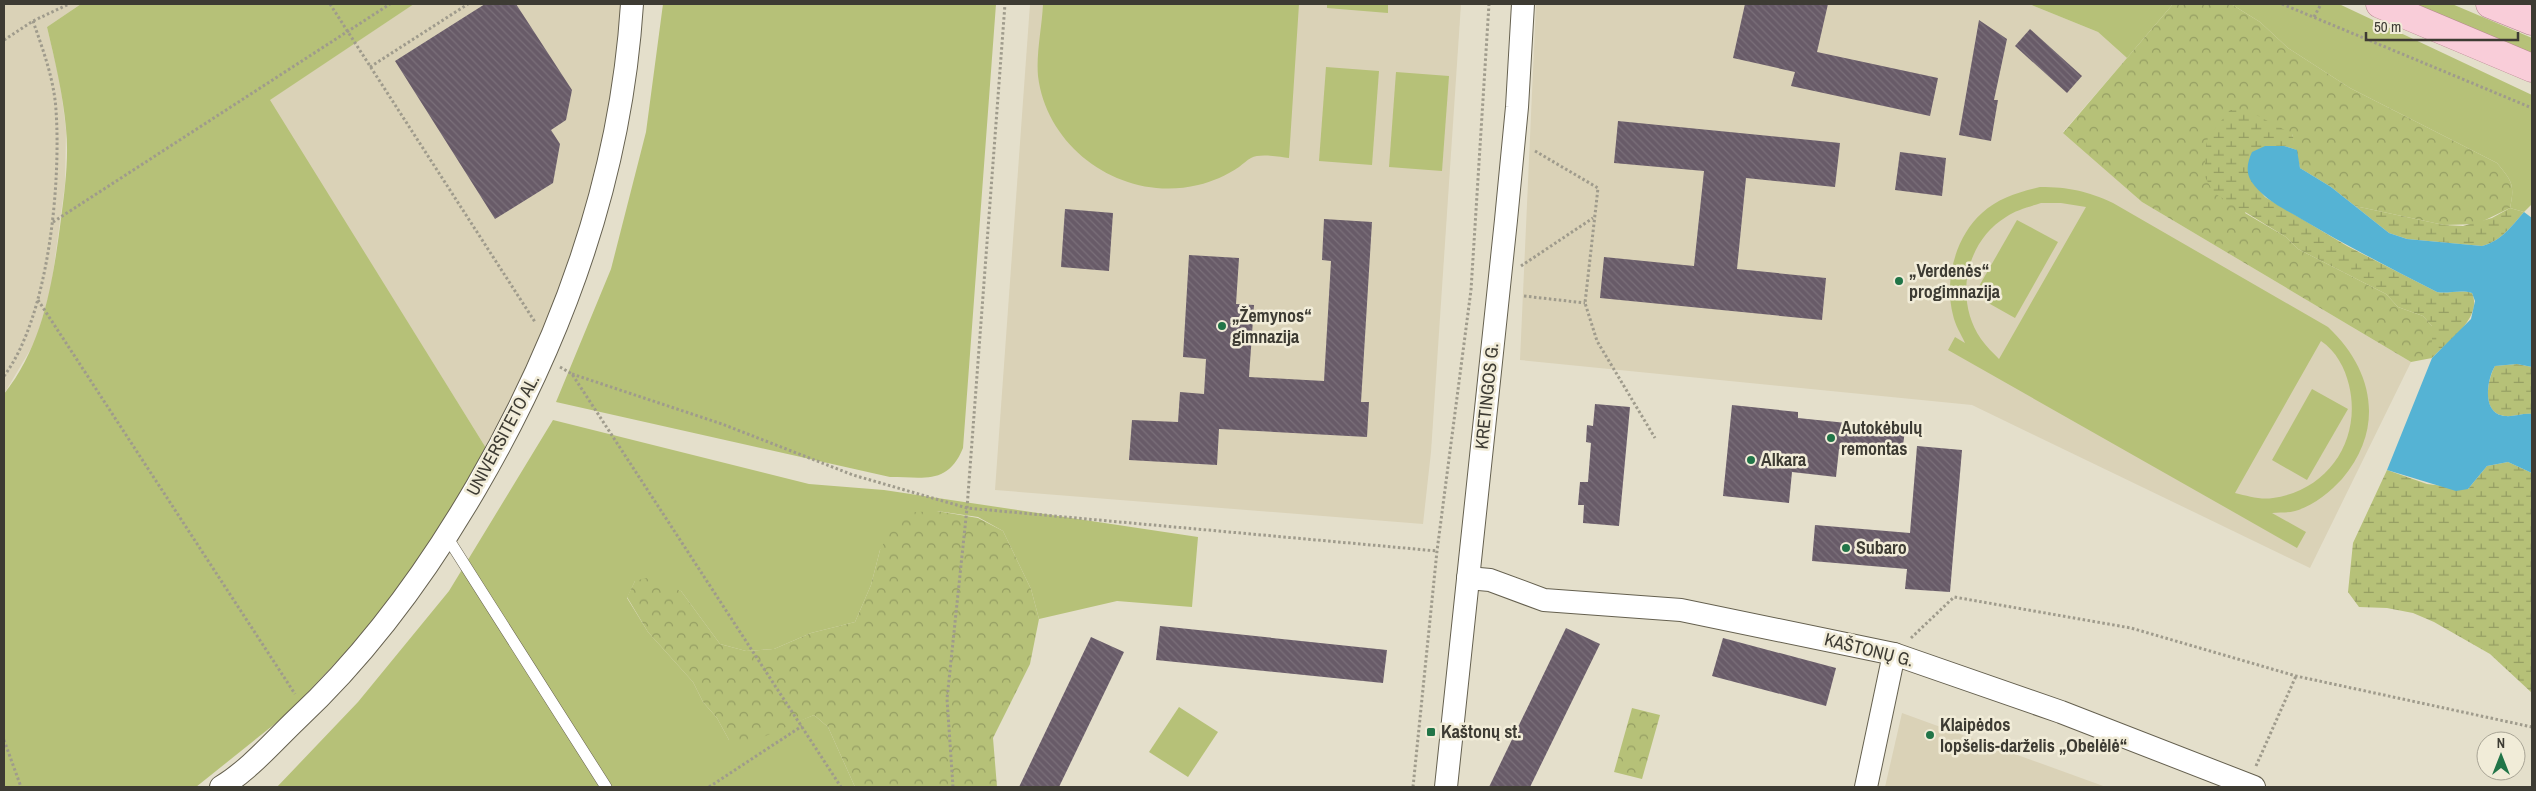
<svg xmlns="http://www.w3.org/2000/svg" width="2536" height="791" viewBox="0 0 2536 791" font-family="'Archivo Narrow',sans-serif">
<defs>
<pattern id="forest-crowns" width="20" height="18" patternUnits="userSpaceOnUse" patternTransform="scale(1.25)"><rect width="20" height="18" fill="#b6c178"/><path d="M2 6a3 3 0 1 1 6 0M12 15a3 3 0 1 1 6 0" fill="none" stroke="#959e63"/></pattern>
<pattern id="wetland-marsh" width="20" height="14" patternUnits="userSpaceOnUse" patternTransform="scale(1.25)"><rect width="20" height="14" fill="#b6c178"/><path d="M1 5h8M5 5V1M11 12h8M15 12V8" fill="none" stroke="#959e63"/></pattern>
<pattern id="building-back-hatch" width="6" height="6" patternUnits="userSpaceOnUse" patternTransform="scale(1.25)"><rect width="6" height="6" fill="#685b68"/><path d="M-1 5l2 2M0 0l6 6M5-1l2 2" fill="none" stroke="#7b707a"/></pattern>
</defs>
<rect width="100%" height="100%" fill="#e4dfcb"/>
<g fill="#dad2b7">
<polygon points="4,4 81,4 47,27 60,82 66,130 65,184 51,288 36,340 4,394"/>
<polygon points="414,4 621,4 613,88 597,179 576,251 525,373 486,448 269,100"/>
<polygon points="1030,4 1461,4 1431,452 1423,524 995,490"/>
<polygon points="1536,4 2029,4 2098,32 2127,58 2063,132 2142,202 2411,362 2310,568 1972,405 1520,360"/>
<polygon points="1902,713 2106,787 1885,787"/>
</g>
<g fill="#b6c178" fill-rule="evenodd">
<path d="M81,4H414L270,100L486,448L445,519L378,618L286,715L196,787H4V394C44,344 53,280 61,219C65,189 69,158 66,128C63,94 55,61 47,27Z"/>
<path d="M663,4H996L963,448C948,485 924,477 890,477L556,402L611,269L646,132Z"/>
<path d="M1043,4H1299L1289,158C1279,157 1260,153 1251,158C1247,160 1243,164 1239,167C1227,175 1212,182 1198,185C1125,203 1047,151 1038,76C1036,53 1042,27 1043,4Z"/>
<polygon points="1327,4 1388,4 1388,13 1327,8"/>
<polygon points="2029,4 2173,4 2127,58 2098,32"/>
<path d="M2231,4H2339L2532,95V204L2524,212L2510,208C2515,185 2512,181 2497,163L2350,88L2288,48L2260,22Z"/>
<polygon points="2410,4 2452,4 2532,38 2532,55"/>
<polygon points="1326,67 1379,71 1372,165 1319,161"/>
<polygon points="1396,72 1449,76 1442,171 1389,167"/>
<path d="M2040,187C2069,187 2087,191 2113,203L2328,327C2374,370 2385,429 2342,479C2330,492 2313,506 2295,511C2288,513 2280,512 2272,513L2306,532L2297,548L1948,350L1955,337L1965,343C1961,334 1955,325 1953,315C1944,281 1955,237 1982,213C1998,198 2019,192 2040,187ZM2041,203H2061L2086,207L1999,359C1993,353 1986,346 1981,339C1954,300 1965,242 2006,217C2016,210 2029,207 2041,203ZM2321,341C2336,351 2345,368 2349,385C2362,439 2329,490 2273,498C2260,500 2248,496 2235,493Z"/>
<polygon points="2017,220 2058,242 2015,318 1974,295"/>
<polygon points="2312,389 2348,409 2307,480 2272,460"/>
<polygon points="553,420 809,484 884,490 1198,537 1192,607 1117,601 1039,619 1031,589 1003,531 978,517 937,511 880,550 871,585 855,622 811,633 774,649 746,651 720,644 681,591 635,581 627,598 648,632 693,682 703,702 717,718 729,740 789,725 814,715 828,727 855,787 277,787 358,702 449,591"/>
<polygon points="1179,707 1218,732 1188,777 1149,752"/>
</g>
<g fill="url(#forest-crowns)">
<path d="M2173,4H2231L2260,22L2288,48L2350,88L2497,163C2512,181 2515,185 2510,208L2477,224L2444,225L2355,206L2331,187L2300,168L2292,134L2245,213L2286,237L2298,249L2386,294L2398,307L2423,316L2432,326V358L2411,362L2142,202L2063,133Z"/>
<polygon points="937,511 978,518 1003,531 1031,589 1039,619 1030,664 993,738 997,787 855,787 828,727 814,715 745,745 729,740 717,718 703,702 693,682 648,632 627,597 635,581 646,578 681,591 720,644 746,651 774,649 811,633 855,622 871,585 880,550 900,513"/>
<polygon points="1632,708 1660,715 1642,779 1614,772"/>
</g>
<g fill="url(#wetland-marsh)">
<path d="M2230,110H2247L2292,134L2297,150L2284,146L2248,160V170L2251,180L2265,197L2347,246L2437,292C2449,294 2460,289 2472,293C2483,318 2448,341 2432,358V326L2423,316L2398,307L2386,294L2298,249L2286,237L2214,193L2205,177V152L2208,137Z"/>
<path d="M2355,206L2444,225L2463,226L2492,218L2510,208L2524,212C2511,227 2501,241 2482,246L2407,239L2389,233Z"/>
<path d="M2517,364L2532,367V414C2523,413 2513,417 2505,416C2481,414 2487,380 2495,366Z"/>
<polygon points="2508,462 2532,473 2532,693 2490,654 2434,622 2413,613 2387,608 2359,607 2348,592 2353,543 2387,470 2427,484 2468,489 2487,466"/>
</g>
<path fill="#55b3d4" d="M2265,146H2284L2297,150L2300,168L2331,187L2389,233L2407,239L2482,246C2501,241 2511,227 2524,212L2532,218V367L2517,364L2495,366C2487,379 2481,414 2505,416C2513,417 2523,413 2532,414V473L2508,462L2487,466L2468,489L2456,491L2387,470L2432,358L2471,319L2475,301L2472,293C2460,289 2449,294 2437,292C2392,269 2347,246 2303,220C2284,209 2263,199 2251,181C2245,171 2248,161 2252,152Z"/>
<g fill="url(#building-back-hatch)">
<polygon points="485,4 516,4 572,90 566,120 551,130 560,144 553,183 495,219 395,61"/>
<polygon points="1745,4 1828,4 1817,52 1938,78 1930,116 1791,86 1795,72 1733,58"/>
<polygon points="1979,20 2007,39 1994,100 1998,100 1991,141 1959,135"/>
<polygon points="2030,29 2082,76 2067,93 2015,46"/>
<polygon points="1618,121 1840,143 1835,187 1746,178 1737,269 1826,278 1822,320 1600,298 1604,257 1694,266 1704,171 1614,163"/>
<polygon points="1900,152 1946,158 1942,196 1895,190"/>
<polygon points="1065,209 1113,213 1109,271 1061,267"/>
<polygon points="1324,219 1372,222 1361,402 1369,402 1367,437 1219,429 1217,465 1129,460 1132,420 1178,422 1180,392 1204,394 1206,359 1183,357 1189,255 1239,258 1236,304 1254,305 1249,377 1324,381 1331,261 1322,260"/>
<polygon points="1595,404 1630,407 1619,526 1583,523 1584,505 1578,505 1580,482 1588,482 1591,443 1586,442 1587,425 1593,426"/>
<polygon points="1732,405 1798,412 1798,418 1905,429 1902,455 1839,449 1836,477 1792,472 1789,503 1723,496"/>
<polygon points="1917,446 1962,450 1950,592 1905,589 1907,569 1812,561 1815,525 1910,533"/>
<polygon points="1160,626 1387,650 1383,683 1156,660"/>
<polygon points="1566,628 1600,644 1530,787 1489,787"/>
<polygon points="1091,637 1124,652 1059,787 1019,787"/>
<polygon points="1723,638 1836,668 1826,706 1712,676"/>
</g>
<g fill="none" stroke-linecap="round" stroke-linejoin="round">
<g stroke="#65604f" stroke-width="12">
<polyline id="lane" points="447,537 606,787"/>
</g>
<g stroke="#65604f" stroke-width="24">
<g id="street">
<polyline points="1468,578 1490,580 1544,600 1681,610 1894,654 2061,712 2254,787"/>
<path d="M221,787C249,770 272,743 296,720C369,652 427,572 477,486C563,338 621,176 632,4"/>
<polyline points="1446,787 1506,220 1517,107 1523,4"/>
<polyline points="1866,787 1894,654"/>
</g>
</g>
<g stroke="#b5848f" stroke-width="29">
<g id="primary">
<polyline points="2380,4 2532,68"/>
<polyline points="2490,4 2532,21"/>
</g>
</g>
<g stroke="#9f9b8c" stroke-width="3" stroke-dasharray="2.5 2.5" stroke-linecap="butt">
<polyline points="330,4 535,322"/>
<polyline points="2282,4 2532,108"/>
<polyline points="2314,17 2321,4"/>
<polyline points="4,40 33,21 69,4"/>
<polyline points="370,67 468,4"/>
<polyline points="1535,151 1598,188 1585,303 1597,341 1655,438"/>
<polyline points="53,222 390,4"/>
<polyline points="1521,266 1593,218"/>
<polyline points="1524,296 1585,303"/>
<polyline points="38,300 295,694"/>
<polyline points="560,367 572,374 841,787"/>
<polyline points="572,374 722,424 853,475 967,508 1437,551"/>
<path d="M4,376C49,316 61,183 56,110C54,79 43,50 33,21"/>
<polyline points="1911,638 1954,597 2131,628 2296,676 2532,727"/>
<polyline points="4,740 21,787"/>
<polyline points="2256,766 2296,676"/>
<polyline points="709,787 802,726"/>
<polyline points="953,787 947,699 967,508 1005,4"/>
<polyline points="1413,787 1437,551 1471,290 1489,4"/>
</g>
<use href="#lane" stroke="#fff" stroke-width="11"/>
<use href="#street" stroke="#fff" stroke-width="22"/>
<use href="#primary" stroke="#f9cdd9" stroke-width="28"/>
</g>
<g fill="#217548" stroke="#f1ecd8" stroke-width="2">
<circle cx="1899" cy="281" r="5"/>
<circle cx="1222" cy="326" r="5"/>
<circle cx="1831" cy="438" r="5"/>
<circle cx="1751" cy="460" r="5"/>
<circle cx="1846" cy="548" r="5"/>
<rect x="1426" y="727" width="10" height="10" rx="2.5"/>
<circle cx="1930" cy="735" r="5"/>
</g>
<g text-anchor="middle" stroke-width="5" stroke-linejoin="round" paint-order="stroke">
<g font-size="18" font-weight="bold" fill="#3d3b33" stroke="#f1ecd8" text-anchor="start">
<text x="1909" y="277">„Verdenės“<tspan x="1909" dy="21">progimnazija</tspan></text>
<text x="1232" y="322">„Žemynos“<tspan x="1232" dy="21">gimnazija</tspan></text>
<text x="1841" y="434">Autokėbulų<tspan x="1841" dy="21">remontas</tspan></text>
<text x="1761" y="466">Alkara</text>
<text x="1856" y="554">Subaro</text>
<text x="1940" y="731">Klaipėdos<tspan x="1940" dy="21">lopšelis-darželis „Obelėlė“</tspan></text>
<text x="1441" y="738">Kaštonų st.</text>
</g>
<g font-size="18" fill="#3d3b33" stroke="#f1ecd8">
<text transform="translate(1487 396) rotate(-84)" y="6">KRETINGOS G.</text>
<text transform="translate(503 435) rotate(-62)" y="6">UNIVERSITETO AL.</text>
<text transform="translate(1869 650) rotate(14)" y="6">KAŠTONŲ G.</text>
</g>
</g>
<rect width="2536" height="791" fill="none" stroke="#3d3b33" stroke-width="10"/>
<g transform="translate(2501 756)"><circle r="24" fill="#f1ecd8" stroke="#a9a596"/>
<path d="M0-4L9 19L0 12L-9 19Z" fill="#217548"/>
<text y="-8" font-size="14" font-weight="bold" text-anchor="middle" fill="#3d3b33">N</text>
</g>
<path d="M2366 32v8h152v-8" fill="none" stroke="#3d3b33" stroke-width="2.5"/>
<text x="2374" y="32" font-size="15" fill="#3d3b33" stroke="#f1ecd8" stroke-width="4" paint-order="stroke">50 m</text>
</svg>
